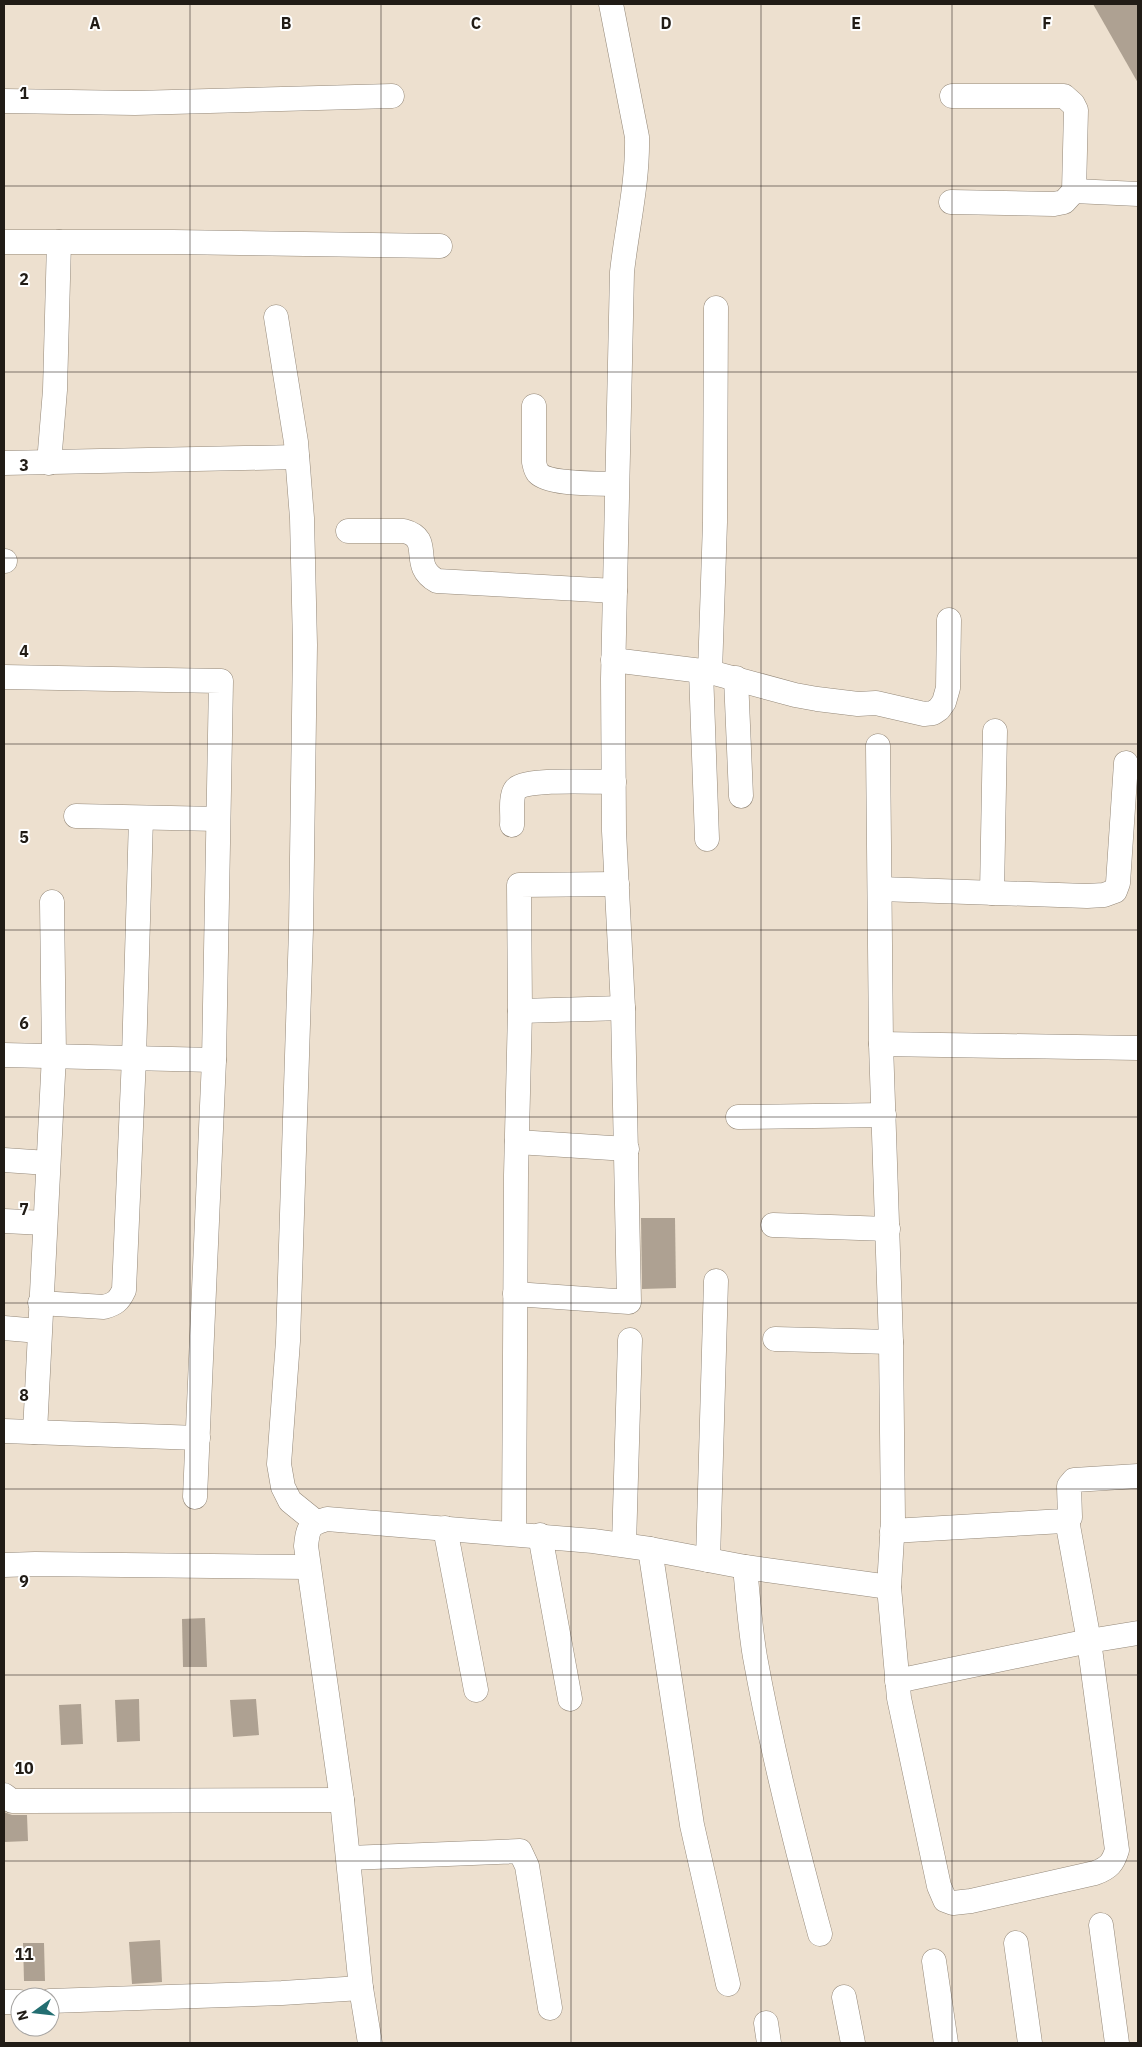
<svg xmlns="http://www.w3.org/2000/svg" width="1142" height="2047" viewBox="0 0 1142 2047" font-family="'IBM Plex Sans',sans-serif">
<rect width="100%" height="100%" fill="#ede0cf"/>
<g fill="#aea192">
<polygon points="1093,4 1138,4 1138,83"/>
<polygon points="641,1218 675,1218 676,1288 642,1289"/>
<polygon points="205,1618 207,1667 183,1667 182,1619"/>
<polygon points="139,1699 140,1741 117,1742 115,1700"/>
<polygon points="256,1699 259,1735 233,1737 230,1700"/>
<polygon points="81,1704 83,1744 61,1745 59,1705"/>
<polygon points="4,1812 12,1815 27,1815 28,1841 4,1842"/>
<polygon points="160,1940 162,1982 132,1984 129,1942"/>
<polygon points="23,1943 44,1943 45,1981 24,1981"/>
</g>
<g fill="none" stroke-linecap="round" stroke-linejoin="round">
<g stroke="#948879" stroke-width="25">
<g id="minor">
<polyline points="4,101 135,103 392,96"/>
<polyline points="1074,191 1138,194"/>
<polyline points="951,202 1054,204 1064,202 1074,191 1076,110 1073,104 1064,96 952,96"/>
<polyline points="4,242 173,242 440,246"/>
<polyline points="276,317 296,442 302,518 305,645 301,929 288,1341 279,1464 283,1487 290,1501 316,1522"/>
<path d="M534,406V462C535,466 535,469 538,473C549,485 599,483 616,484"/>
<polyline points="4,463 297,457"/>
<polyline points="49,463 55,390 59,242"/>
<path d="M348,531H404C435,539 408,565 437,581L615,591"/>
<polyline points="4,561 5,561"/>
<polyline points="613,660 710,672 795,695 817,699 858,704 876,703 924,714 933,713 939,709 944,702 948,688 949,620"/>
<polyline points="701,671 707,839"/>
<polyline points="710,672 715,522 716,308"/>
<polyline points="4,677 221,681 214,1060 195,1497"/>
<polyline points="736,678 741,796"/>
<path d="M878,746L881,1044L891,1342L893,1521L889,1587L899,1698L939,1886L945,1900L953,1903L971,1901L1095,1873C1109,1868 1113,1863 1117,1850L1089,1641L1067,1520"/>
<polyline points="76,816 218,819"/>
<path d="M512,825C513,815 510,799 515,790C521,778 598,782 614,782"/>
<polyline points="880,889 1087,896 1104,895 1115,891 1118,883 1126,763"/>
<polyline points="992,893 995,731"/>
<polyline points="520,1011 623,1008"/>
<polyline points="881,1044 1138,1048"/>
<polyline points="4,1055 214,1060"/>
<polyline points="738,1117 884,1115"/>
<polyline points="517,1142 627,1149"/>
<polyline points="4,1160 48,1163"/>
<polyline points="4,1221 45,1223"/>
<polyline points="773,1225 888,1229"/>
<path d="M515,1294L629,1302L623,1008L614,831L613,679L622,272C627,227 638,183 637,137L611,4"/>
<path d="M40,1303L104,1307C115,1304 119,1301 124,1290L134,1057L141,818"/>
<polyline points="4,1328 39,1331"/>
<polyline points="775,1339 891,1342"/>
<polyline points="4,1431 198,1438"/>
<polyline points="35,1432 54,1055 52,902"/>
<polyline points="445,1528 476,1690"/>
<polyline points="892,1531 1063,1521 1070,1517 1069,1486 1074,1480 1138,1476"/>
<polyline points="514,1533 516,1175 520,1011 519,885 617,884"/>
<polyline points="540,1535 570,1699"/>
<polyline points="624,1545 630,1340"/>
<polyline points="650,1549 692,1825 728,1984"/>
<polyline points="708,1560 716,1281"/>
<polyline points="4,1565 35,1564 308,1567"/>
<path d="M745,1567C748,1597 750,1628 755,1657C772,1751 795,1843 820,1934"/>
<polyline points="897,1681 1089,1641 1138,1633"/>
<polyline points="4,1795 12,1801 27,1801 342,1800"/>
<polyline points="349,1858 520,1851 527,1866 550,2008"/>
<polyline points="1101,1925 1117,2043"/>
<polyline points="1016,1943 1030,2043"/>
<polyline points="934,1961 946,2043"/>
<polyline points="844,1997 853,2043"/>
<polyline points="50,2001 282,1993 361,1988"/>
<polyline points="4,2002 20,2002"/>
<polyline points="766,2023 769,2043"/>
<path d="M370,2043L361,1988L342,1800L306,1546C308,1528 309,1524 327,1519L593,1541L650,1549L745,1567L889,1587"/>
</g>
</g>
<use href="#minor" stroke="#fff" stroke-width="24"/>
</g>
<path fill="none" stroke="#211c16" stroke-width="1" stroke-opacity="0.55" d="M190,4V2043M381,4V2043M571,4V2043M761,4V2043M952,4V2043M4,186H1138M4,372H1138M4,558H1138M4,744H1138M4,930H1138M4,1117H1138M4,1303H1138M4,1489H1138M4,1675H1138M4,1861H1138"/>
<g font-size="16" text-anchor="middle" font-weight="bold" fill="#211c16" stroke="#fff" stroke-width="4" stroke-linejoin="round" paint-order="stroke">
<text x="95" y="29">A</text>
<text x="286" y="29">B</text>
<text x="476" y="29">C</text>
<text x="666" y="29">D</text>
<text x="856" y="29">E</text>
<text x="1047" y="29">F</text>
<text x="24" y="99">1</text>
<text x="24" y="285">2</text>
<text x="24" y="471">3</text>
<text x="24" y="657">4</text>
<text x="24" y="843">5</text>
<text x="24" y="1029">6</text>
<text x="24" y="1215">7</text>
<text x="24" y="1401">8</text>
<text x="24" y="1587">9</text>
<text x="24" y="1774">10</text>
<text x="24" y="1960">11</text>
</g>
<rect width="1142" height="2047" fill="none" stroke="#211c16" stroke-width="10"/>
<g transform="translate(35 2012) rotate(255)"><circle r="24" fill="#ffffff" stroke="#a6a4a2"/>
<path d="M0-4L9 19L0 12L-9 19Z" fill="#236e71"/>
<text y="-8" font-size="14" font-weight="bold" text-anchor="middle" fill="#211c16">N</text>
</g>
</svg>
